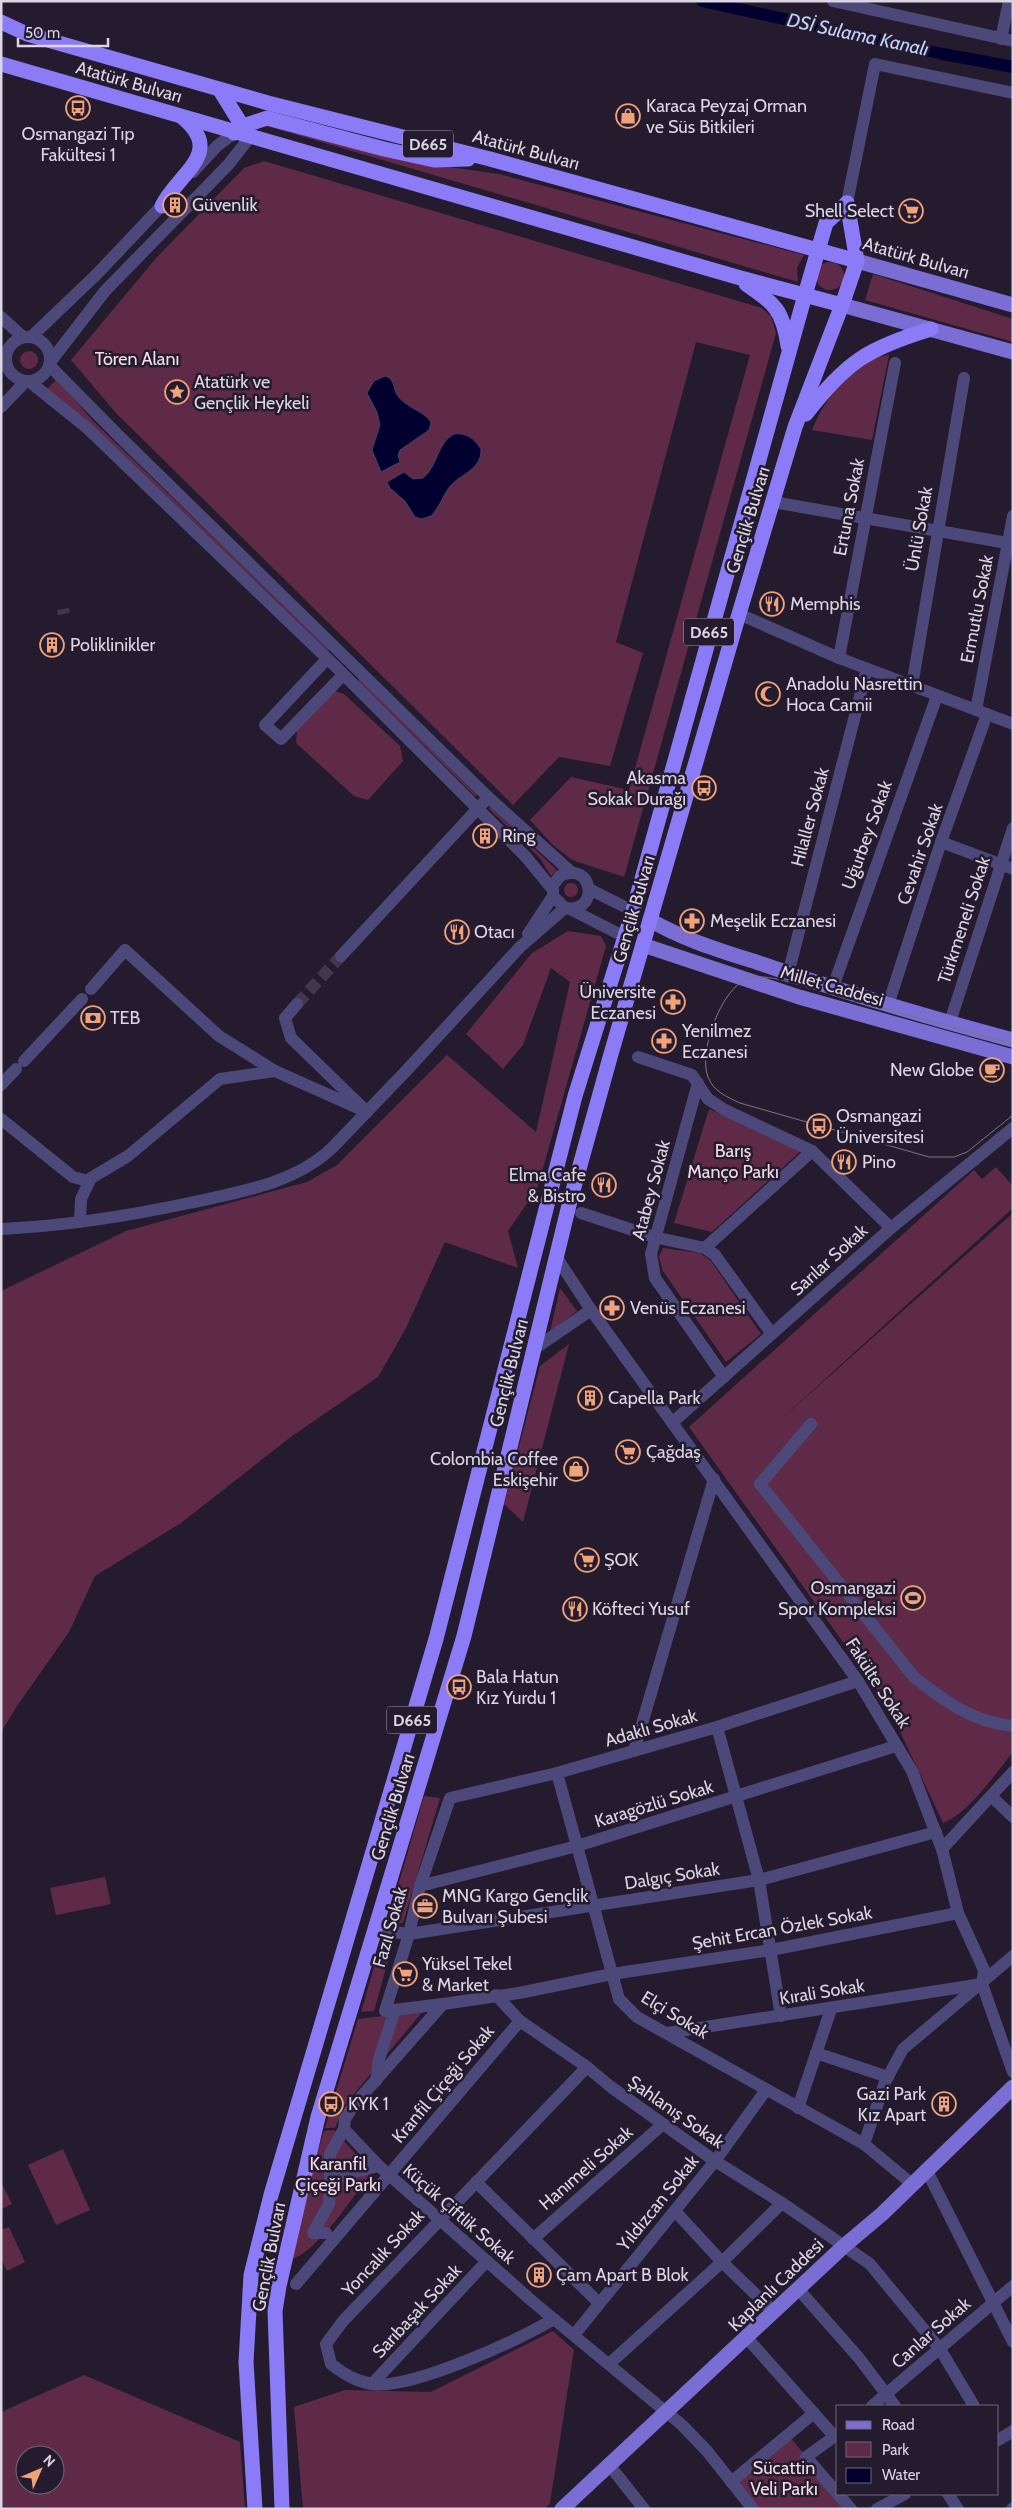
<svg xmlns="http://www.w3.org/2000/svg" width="1014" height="2510" viewBox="0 0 1014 2510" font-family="Cabin,sans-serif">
<rect width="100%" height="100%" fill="#251b2f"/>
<g fill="#5e2a47" fill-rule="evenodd">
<polygon points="270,123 427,164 499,174 804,255 797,268 798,282 267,126"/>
<polygon points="264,161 762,308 771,316 776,333 624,877 572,860 553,845 530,820 571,777 629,790 750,355 696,342 616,642 643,653 610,766 559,757 513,805 116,413 71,360 157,257 244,168"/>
<circle cx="830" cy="276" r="14"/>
<polygon points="873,274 1013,319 1013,342 865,300"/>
<circle cx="29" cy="360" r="9"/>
<path d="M889,355L872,440L812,430C825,398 852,360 889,355Z"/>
<polygon points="57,379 93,421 330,649 328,651 90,423 47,389"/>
<polygon points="360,679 477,795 475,796 358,681"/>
<polygon points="335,691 344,694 400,746 403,761 368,800 354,796 296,743 297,731"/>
<polygon points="490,807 557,870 551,876 539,857 489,809"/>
<circle cx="571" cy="890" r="7"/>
<polygon points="568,931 601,936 606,946 537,1189 508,1231 518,1268 445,1242 406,1328 378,1377 292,1436 181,1523 95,1576 69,1632 17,1706 1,1732 1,1291 126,1231 307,1182 337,1165 447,1055 536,1132 570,982 551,968 523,1045 503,1069 466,1034 532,953"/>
<polygon points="709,1109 802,1150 712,1232 674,1223"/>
<path d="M996,1167L1013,1186V1208L779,1421L1013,1213V1752C995,1774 969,1813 943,1823L895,1721L902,1713L885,1686L878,1691L689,1427L974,1170L982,1179Z"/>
<polygon points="663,1248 700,1253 711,1261 761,1334 726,1362 663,1271 659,1257"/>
<polygon points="560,1288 577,1311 550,1332"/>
<polygon points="569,1344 523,1522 504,1504 540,1366"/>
<polygon points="424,1796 440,1798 403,1923 387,1924"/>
<polygon points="105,1877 111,1904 56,1915 50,1888"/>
<polygon points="381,1943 393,1943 374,2011 361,2012"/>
<polygon points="423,2011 344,2106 335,2128 325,2128 358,2019"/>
<path d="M334,2130L372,2172C354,2195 317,2254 289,2260L304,2198L324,2131Z"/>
<polygon points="63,2149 90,2210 56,2225 28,2165"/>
<polygon points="1,2182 12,2204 1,2209"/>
<polygon points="9,2227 25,2262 7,2271 1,2259 1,2230"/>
<polygon points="553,2331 574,2350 550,2503 545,2509 303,2509 294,2407 345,2390 431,2392"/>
<path d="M84,2375L240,2442L245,2509H1V2412ZM25,2455H55V2485H25Z"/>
<polygon points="788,2435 851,2509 753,2509 731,2482"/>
</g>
<g fill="#01002e" stroke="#434065">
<path d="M385,376C395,379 393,388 397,395C406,408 423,410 431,422L429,430L400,450L398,455L400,462L381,472L372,450L380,425L377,412L367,393L374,381Z"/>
<path d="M454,434C466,432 475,439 481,449C482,471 458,474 448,489C442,498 439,508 431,516L421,519L415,517L405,501L390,488L387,482L404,472L413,479L423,478C438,466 437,443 454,434Z"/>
</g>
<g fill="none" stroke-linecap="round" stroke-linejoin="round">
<polyline stroke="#01002e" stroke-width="12" points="702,1 943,54 1013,67"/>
<g stroke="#40374a" stroke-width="12" stroke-dasharray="12 6" stroke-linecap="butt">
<polyline points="63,609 64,614"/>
<polyline points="297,1004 341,956"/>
</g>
<g stroke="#4d487a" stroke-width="12">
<polyline points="833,1 1013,41"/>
<polyline points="1001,39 1009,1"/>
<polyline points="193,172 217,146 234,133"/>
<polyline points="847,203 875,64 1013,93"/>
<polyline points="1,317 23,337"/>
<circle cx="28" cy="359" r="22"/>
<polyline points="31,337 97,274 167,200"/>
<polyline points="51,361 105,291 228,165 250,137"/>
<polyline points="50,366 118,435 488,797 571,872"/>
<polyline points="30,382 86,427 335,666 526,857 553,890"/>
<polyline points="1,407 25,382"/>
<polyline points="773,502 1013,544"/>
<polyline points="739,614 839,658 1013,724"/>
<polyline points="839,658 895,363"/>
<polyline points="327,659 265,725 281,739 343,675"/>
<polyline points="912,686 964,378"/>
<polyline points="976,710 1013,516"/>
<polyline points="941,842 1013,869"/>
<polyline points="589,889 633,911"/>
<polyline points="570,909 625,937"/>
<path d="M528,934L553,896V885L560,876C593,859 601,914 565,908L553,896"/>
<polyline points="341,956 483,803"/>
<polyline points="788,974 867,669"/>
<polyline points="833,987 937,696"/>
<polyline points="91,989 125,950 219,1036 275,1071 367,1112"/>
<polyline points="297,1004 285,1018 291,1038 362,1107"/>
<polyline points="888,1005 941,842 987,714"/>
<polyline points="950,1022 1013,828"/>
<polyline points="638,1057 692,1075 708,1099 725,1110 812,1151 705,1248"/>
<polyline points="24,1061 82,999"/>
<polyline points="698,1083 651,1254 655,1278 724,1377"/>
<polyline points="1,1085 16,1069"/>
<polyline points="1,1119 73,1177 88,1181"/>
<polyline points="812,1151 891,1228"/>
<polyline points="581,1213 654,1237 705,1248 715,1255 772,1334"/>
<polyline points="80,1222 81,1199 91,1178 128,1156 220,1079 275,1071"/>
<path d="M1,1229C64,1226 128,1216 189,1203C239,1192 295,1184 333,1147L406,1071L520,947L565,908"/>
<polyline points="557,1258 591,1310 858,1681 912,1771 942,1849 958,1913 984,1970 982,1984 1013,2072"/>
<polyline points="534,1349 591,1310"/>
<polyline points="673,1422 891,1228 1013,1128"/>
<path d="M811,1424L760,1484L914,1677C943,1700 974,1723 1013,1726"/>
<polyline points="717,1727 759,1880 781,2016"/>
<polyline points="634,1751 714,1479"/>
<polyline points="557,1773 619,1999 637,2017 864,2144 912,2184"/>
<polyline points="992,1797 1013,1817"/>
<polyline points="942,1849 1013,1772"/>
<polyline points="420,1886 577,1846 896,1746"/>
<polyline points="375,1930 409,1934 759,1880 936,1832"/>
<polyline points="496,1995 520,2021 587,2067 611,2087 715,2161 782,2203 870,2264 940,2349 974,2406"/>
<polyline points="443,2004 385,2011 409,1934 420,1886 450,1798 557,1773 717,1727 858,1681"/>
<polyline points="667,2033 982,1984"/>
<polyline points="816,2053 888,2077"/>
<polyline points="376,2081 379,2059 395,2010"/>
<polyline points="798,2108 831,2009"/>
<polyline points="344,2129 330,2154 330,2181 350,2173 379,2166"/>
<polyline points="864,2144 885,2082 903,2049 1013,1956"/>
<polyline points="926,2169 1013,2342"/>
<polyline points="476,2182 599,2303"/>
<polyline points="675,2211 722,2262 774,2312"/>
<polyline points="326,2233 313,2233 329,2204 330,2181"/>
<polyline points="533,2239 663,2124"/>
<polyline points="296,2284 520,2021"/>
<polyline points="799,2290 859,2358 895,2406"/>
<path d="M554,2319C518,2340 411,2390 372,2384C355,2381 344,2374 331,2364L326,2344L343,2321L587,2067"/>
<polyline points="574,2335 715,2161 766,2090"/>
<polyline points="747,2338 834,2436"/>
<polyline points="609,2364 722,2262 782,2203"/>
<polyline points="372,2384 487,2261"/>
<polyline points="872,2406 1013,2286"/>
<polyline points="838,2434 806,2457 838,2494"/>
<polyline points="998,2440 1013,2431"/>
<polyline points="610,2466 644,2509"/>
<polyline points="731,2482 814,2413"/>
<polyline points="838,2494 851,2509"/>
<polyline points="948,2494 958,2509"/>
<polyline points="753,2509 707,2451 682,2425 532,2301 379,2166 344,2129 345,2119 353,2106 443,2004 519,1993 612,1974 771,1950 958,1913"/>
<polyline points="877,2509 905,2494"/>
<polyline points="1012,2509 1013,2508"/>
</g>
<g stroke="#7a6dd4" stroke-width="15">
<polyline points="857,261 1013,305"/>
<polyline points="842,305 1013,352"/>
<path d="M650,920C684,940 722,951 759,963C842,992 927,1017 1013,1040"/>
<polyline points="643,945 799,997 1013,1057"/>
<polyline points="562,2509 844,2246 882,2214 1013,2087"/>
</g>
<g stroke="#8c7bf7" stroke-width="15">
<polyline points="1,22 27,34 268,103 490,159 857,261"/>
<polyline points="1,64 737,277 842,305"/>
<polyline points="220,90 247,134"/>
<polyline points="234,133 243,126 267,118 384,149 434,160 468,159"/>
<path d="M162,206C178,173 226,153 182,117"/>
<path d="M746,284C775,304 783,310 788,346"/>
<path d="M806,414C846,362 868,348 931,329"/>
<polyline points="255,2509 246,2362 251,2275 271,2195 436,1639 575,1096 633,911 805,295 826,223 847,203"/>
<polyline points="282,2509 275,2311 279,2286 318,2117 464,1636 569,1205 611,1054 739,614 795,427 842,305 857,261 847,203"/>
</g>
<path stroke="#7d7586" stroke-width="1" d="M1013,1044L789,982C777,979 760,974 747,979C721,989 698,1052 708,1077C713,1091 727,1097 740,1103L929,1157H954L967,1152L1013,1115"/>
</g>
<defs>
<g id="bus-ring" transform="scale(1.25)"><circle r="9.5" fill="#251b2f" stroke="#f0a279" stroke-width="1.5"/><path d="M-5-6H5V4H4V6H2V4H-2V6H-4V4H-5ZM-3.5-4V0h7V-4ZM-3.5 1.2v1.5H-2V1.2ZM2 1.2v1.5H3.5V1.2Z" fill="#f0a279"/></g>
<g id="shop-ring" transform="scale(1.25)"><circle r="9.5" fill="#251b2f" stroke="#f0a279" stroke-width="1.5"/><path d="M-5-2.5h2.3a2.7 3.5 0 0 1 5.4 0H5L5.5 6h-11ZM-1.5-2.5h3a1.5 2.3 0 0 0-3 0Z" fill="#f0a279"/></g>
<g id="building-ring" transform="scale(1.25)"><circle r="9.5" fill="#251b2f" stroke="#f0a279" stroke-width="1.5"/><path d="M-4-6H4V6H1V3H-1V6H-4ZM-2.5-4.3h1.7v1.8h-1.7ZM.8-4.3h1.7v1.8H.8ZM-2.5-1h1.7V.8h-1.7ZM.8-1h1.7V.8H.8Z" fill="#f0a279"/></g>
<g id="supermarket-ring" transform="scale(1.25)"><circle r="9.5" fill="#251b2f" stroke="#f0a279" stroke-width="1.5"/><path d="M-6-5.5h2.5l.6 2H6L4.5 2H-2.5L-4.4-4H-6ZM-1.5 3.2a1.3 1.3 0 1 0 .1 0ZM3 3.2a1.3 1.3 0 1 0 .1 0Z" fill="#f0a279"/></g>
<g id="sight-ring" transform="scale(1.25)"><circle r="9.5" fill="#251b2f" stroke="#f0a279" stroke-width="1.5"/><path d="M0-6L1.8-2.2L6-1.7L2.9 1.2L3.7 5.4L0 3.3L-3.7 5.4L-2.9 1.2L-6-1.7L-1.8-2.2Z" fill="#f0a279"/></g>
<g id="restaurant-ring" transform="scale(1.25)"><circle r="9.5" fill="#251b2f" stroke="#f0a279" stroke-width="1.5"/><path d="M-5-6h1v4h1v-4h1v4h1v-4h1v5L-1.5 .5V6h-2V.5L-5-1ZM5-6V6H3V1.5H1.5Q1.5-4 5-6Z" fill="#f0a279"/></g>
<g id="mosque-ring" transform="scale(1.25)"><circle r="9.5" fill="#251b2f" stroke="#f0a279" stroke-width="1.5"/><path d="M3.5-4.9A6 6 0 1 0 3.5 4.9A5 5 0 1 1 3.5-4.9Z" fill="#f0a279"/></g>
<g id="pharmacy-ring" transform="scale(1.25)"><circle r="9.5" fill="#251b2f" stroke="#f0a279" stroke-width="1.5"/><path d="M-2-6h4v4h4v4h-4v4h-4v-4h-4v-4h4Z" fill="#f0a279"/></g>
<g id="bank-ring" transform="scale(1.25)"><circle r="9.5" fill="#251b2f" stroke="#f0a279" stroke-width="1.5"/><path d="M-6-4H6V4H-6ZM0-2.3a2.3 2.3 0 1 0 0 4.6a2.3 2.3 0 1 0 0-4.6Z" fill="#f0a279"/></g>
<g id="cafe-ring" transform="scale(1.25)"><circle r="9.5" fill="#251b2f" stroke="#f0a279" stroke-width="1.5"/><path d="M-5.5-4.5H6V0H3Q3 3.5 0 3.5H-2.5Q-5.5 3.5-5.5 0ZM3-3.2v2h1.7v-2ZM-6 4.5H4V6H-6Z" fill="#f0a279"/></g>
<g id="stadium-ring" transform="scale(1.25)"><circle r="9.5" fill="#251b2f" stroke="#f0a279" stroke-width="1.5"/><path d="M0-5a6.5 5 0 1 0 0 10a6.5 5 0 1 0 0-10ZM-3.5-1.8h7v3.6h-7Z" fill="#f0a279"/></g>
<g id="office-ring" transform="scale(1.25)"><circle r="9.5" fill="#251b2f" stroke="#f0a279" stroke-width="1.5"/><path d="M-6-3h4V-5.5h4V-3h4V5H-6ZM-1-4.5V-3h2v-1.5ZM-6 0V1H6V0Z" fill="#f0a279"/></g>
</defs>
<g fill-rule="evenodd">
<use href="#bus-ring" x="78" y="108"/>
<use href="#shop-ring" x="628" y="116"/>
<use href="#building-ring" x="175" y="205"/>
<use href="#supermarket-ring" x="911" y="211"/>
<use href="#sight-ring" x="177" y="392"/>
<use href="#restaurant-ring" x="772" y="604"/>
<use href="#building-ring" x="52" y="645"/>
<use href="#mosque-ring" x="768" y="694"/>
<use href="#bus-ring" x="704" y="788"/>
<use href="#building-ring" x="485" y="836"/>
<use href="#pharmacy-ring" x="692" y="921"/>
<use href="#restaurant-ring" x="457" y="932"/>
<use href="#pharmacy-ring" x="673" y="1002"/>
<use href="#bank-ring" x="93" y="1018"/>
<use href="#pharmacy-ring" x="664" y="1041"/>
<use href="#cafe-ring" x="992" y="1070"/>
<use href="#bus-ring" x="819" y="1126"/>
<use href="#restaurant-ring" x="844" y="1162"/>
<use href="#restaurant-ring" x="604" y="1185"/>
<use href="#pharmacy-ring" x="612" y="1308"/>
<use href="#building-ring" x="590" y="1398"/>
<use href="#supermarket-ring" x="628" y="1452"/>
<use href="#shop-ring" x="576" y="1469"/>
<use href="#supermarket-ring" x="587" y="1560"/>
<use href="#stadium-ring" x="913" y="1598"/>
<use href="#restaurant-ring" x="575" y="1609"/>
<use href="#bus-ring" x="459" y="1687"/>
<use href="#office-ring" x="425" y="1906"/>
<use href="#supermarket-ring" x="405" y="1974"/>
<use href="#bus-ring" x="331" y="2104"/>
<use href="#building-ring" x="944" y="2104"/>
<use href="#building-ring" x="539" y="2275"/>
</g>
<g text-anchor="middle" stroke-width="5" stroke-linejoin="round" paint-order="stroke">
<g fill="#251b2f" stroke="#a59eae" stroke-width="1">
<rect x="403" y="130.5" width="50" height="27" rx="4"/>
<rect x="684" y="618.5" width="50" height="27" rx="4"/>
<rect x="387" y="1706.5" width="50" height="27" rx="4"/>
</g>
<g font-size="16" font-weight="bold" fill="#dcd6e4">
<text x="428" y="150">D665</text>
<text x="709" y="638">D665</text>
<text x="412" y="1726">D665</text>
</g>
<g font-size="18" fill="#dcd6e4" stroke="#251b2f">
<text transform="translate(129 82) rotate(16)" y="6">Atatürk Bulvarı</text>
<text transform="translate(526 150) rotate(15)" y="6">Atatürk Bulvarı</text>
<text transform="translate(916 258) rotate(16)" y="6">Atatürk Bulvarı</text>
<text transform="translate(849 507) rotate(-79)" y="6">Ertuna Sokak</text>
<text transform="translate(748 520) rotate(-73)" y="6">Gençlik Bulvarı</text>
<text transform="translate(919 529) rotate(-80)" y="6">Ünlü Sokak</text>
<text transform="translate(977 609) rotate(-79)" y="6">Ermutlu Sokak</text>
<text transform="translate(810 817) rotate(-75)" y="6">Hilaller Sokak</text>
<text transform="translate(867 835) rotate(-70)" y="6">Uğurbey Sokak</text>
<text transform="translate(920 854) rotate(-71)" y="6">Cevahir Sokak</text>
<text transform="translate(634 909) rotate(-74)" y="6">Gençlik Bulvarı</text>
<text transform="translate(964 920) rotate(-72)" y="6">Türkmeneli Sokak</text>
<text transform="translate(832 986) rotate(16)" y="6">Millet Caddesi</text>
<text transform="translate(651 1190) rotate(-75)" y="6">Atabey Sokak</text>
<text transform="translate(829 1260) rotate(-42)" y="6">Sarılar Sokak</text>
<text transform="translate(509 1373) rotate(-76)" y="6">Gençlik Bulvarı</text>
<text transform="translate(878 1683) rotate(57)" y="6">Fakülte Sokak</text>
<text transform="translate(651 1728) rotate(-16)" y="6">Adaklı Sokak</text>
<text transform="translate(654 1804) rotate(-17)" y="6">Karagözlü Sokak</text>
<text transform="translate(393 1807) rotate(-73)" y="6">Gençlik Bulvarı</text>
<text transform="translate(672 1876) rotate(-9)" y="6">Dalgıç Sokak</text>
<text transform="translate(390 1927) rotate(-74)" y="6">Fazıl Sokak</text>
<text transform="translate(782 1928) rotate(-10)" y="6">Şehit Ercan Özlek Sokak</text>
<text transform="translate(822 1992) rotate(-9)" y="6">Kırali Sokak</text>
<text transform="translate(675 2015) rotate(31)" y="6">Elçi Sokak</text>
<text transform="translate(443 2084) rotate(-50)" y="6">Kranfil Çiçeği Sokak</text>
<text transform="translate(676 2112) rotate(35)" y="6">Şahlanış Sokak</text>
<text transform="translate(586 2168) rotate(-41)" y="6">Hanımeli Sokak</text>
<text transform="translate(658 2203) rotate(-51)" y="6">Yıldızcan Sokak</text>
<text transform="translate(459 2214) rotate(41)" y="6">Küçük Çiftlik Sokak</text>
<text transform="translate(383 2253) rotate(-47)" y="6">Yoncalık Sokak</text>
<text transform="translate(269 2257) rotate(-79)" y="6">Gençlik Bulvarı</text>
<text transform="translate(776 2285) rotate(-44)" y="6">Kaplanlı Caddesi</text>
<text transform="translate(417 2311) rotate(-47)" y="6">Sarıbaşak Sokak</text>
<text transform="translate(931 2333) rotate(-41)" y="6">Canlar Sokak</text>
</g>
<g font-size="18" fill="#dcd6e4" stroke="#251b2f" text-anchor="start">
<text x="646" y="112">Karaca Peyzaj Orman<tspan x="646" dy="21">ve Süs Bitkileri</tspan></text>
<text x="78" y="140" text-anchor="middle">Osmangazi Tıp<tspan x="78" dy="21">Fakültesi 1</tspan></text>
<text x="192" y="211">Güvenlik</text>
<text x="894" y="217" text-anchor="end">Shell Select</text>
<text x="194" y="388">Atatürk ve<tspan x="194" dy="21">Gençlik Heykeli</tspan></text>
<text x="790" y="610">Memphis</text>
<text x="70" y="651">Poliklinikler</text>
<text x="786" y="690">Anadolu Nasrettin<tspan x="786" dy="21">Hoca Camii</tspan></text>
<text x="686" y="784" text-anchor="end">Akasma<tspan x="686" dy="21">Sokak Durağı</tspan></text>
<text x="502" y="842">Ring</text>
<text x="710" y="927">Meşelik Eczanesi</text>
<text x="474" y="938">Otacı</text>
<text x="656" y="998" text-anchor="end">Üniversite<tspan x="656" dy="21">Eczanesi</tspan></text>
<text x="110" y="1024">TEB</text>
<text x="682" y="1037">Yenilmez<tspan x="682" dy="21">Eczanesi</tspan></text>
<text x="974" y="1076" text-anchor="end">New Globe</text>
<text x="836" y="1122">Osmangazi<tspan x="836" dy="21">Üniversitesi</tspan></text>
<text x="862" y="1168">Pino</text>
<text x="586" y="1181" text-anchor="end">Elma Cafe<tspan x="586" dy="21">&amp; Bistro</tspan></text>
<text x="630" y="1314">Venüs Eczanesi</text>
<text x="608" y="1404">Capella Park</text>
<text x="646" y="1458">Çağdaş</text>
<text x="558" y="1465" text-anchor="end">Colombia Coffee<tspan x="558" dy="21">Eskişehir</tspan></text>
<text x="604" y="1566">ŞOK</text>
<text x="896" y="1594" text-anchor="end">Osmangazi<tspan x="896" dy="21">Spor Kompleksi</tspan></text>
<text x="592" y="1615">Köfteci Yusuf</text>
<text x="476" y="1683">Bala Hatun<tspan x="476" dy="21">Kız Yurdu 1</tspan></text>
<text x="442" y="1902">MNG Kargo Gençlik<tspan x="442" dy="21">Bulvarı Şubesi</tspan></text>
<text x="422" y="1970">Yüksel Tekel<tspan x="422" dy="21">&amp; Market</tspan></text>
<text x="926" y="2100" text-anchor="end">Gazi Park<tspan x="926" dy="21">Kız Apart</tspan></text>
<text x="348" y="2110">KYK 1</text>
<text x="556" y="2281">Çam Apart B Blok</text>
</g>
<g font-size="18" fill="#f3dbe7" stroke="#251b2f">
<text x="137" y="365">Tören Alanı</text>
<text x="733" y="1157">Barış<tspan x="733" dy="21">Manço Parkı</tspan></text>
<text x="338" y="2170">Karanfil<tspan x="338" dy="21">Çiçeği Parkı</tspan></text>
<text x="784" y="2474">Sücattin<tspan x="784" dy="21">Veli Parkı</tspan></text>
</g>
<g font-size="19" font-style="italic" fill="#c2d4fd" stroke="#251b2f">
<text transform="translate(858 34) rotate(12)" y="7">DSİ Sulama Kanalı</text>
</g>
</g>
<rect width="1014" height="2510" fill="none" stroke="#dcd6e4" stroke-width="5"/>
<rect x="836" y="2405" width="162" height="90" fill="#251b2f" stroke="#6e6677"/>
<rect x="846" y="2421" width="25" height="8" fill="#7a6dd4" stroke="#6e6677"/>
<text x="882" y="2430" font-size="15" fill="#dcd6e4">Road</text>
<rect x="846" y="2442" width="25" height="15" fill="#5e2a47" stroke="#6e6677"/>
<text x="882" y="2455" font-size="15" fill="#dcd6e4">Park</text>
<rect x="846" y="2468" width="25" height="15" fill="#01002e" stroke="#6e6677"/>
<text x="882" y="2480" font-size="15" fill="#dcd6e4">Water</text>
<g transform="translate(40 2470) rotate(45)"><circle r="24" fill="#251b2f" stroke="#6e6677"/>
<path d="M0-4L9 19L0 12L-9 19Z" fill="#f0a279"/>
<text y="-8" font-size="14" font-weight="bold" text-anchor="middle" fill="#dcd6e4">N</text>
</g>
<path d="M18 38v8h90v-8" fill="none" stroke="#dcd6e4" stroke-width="2.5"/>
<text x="25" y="38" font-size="15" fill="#dcd6e4" stroke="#251b2f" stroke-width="4" paint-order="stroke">50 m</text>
</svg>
